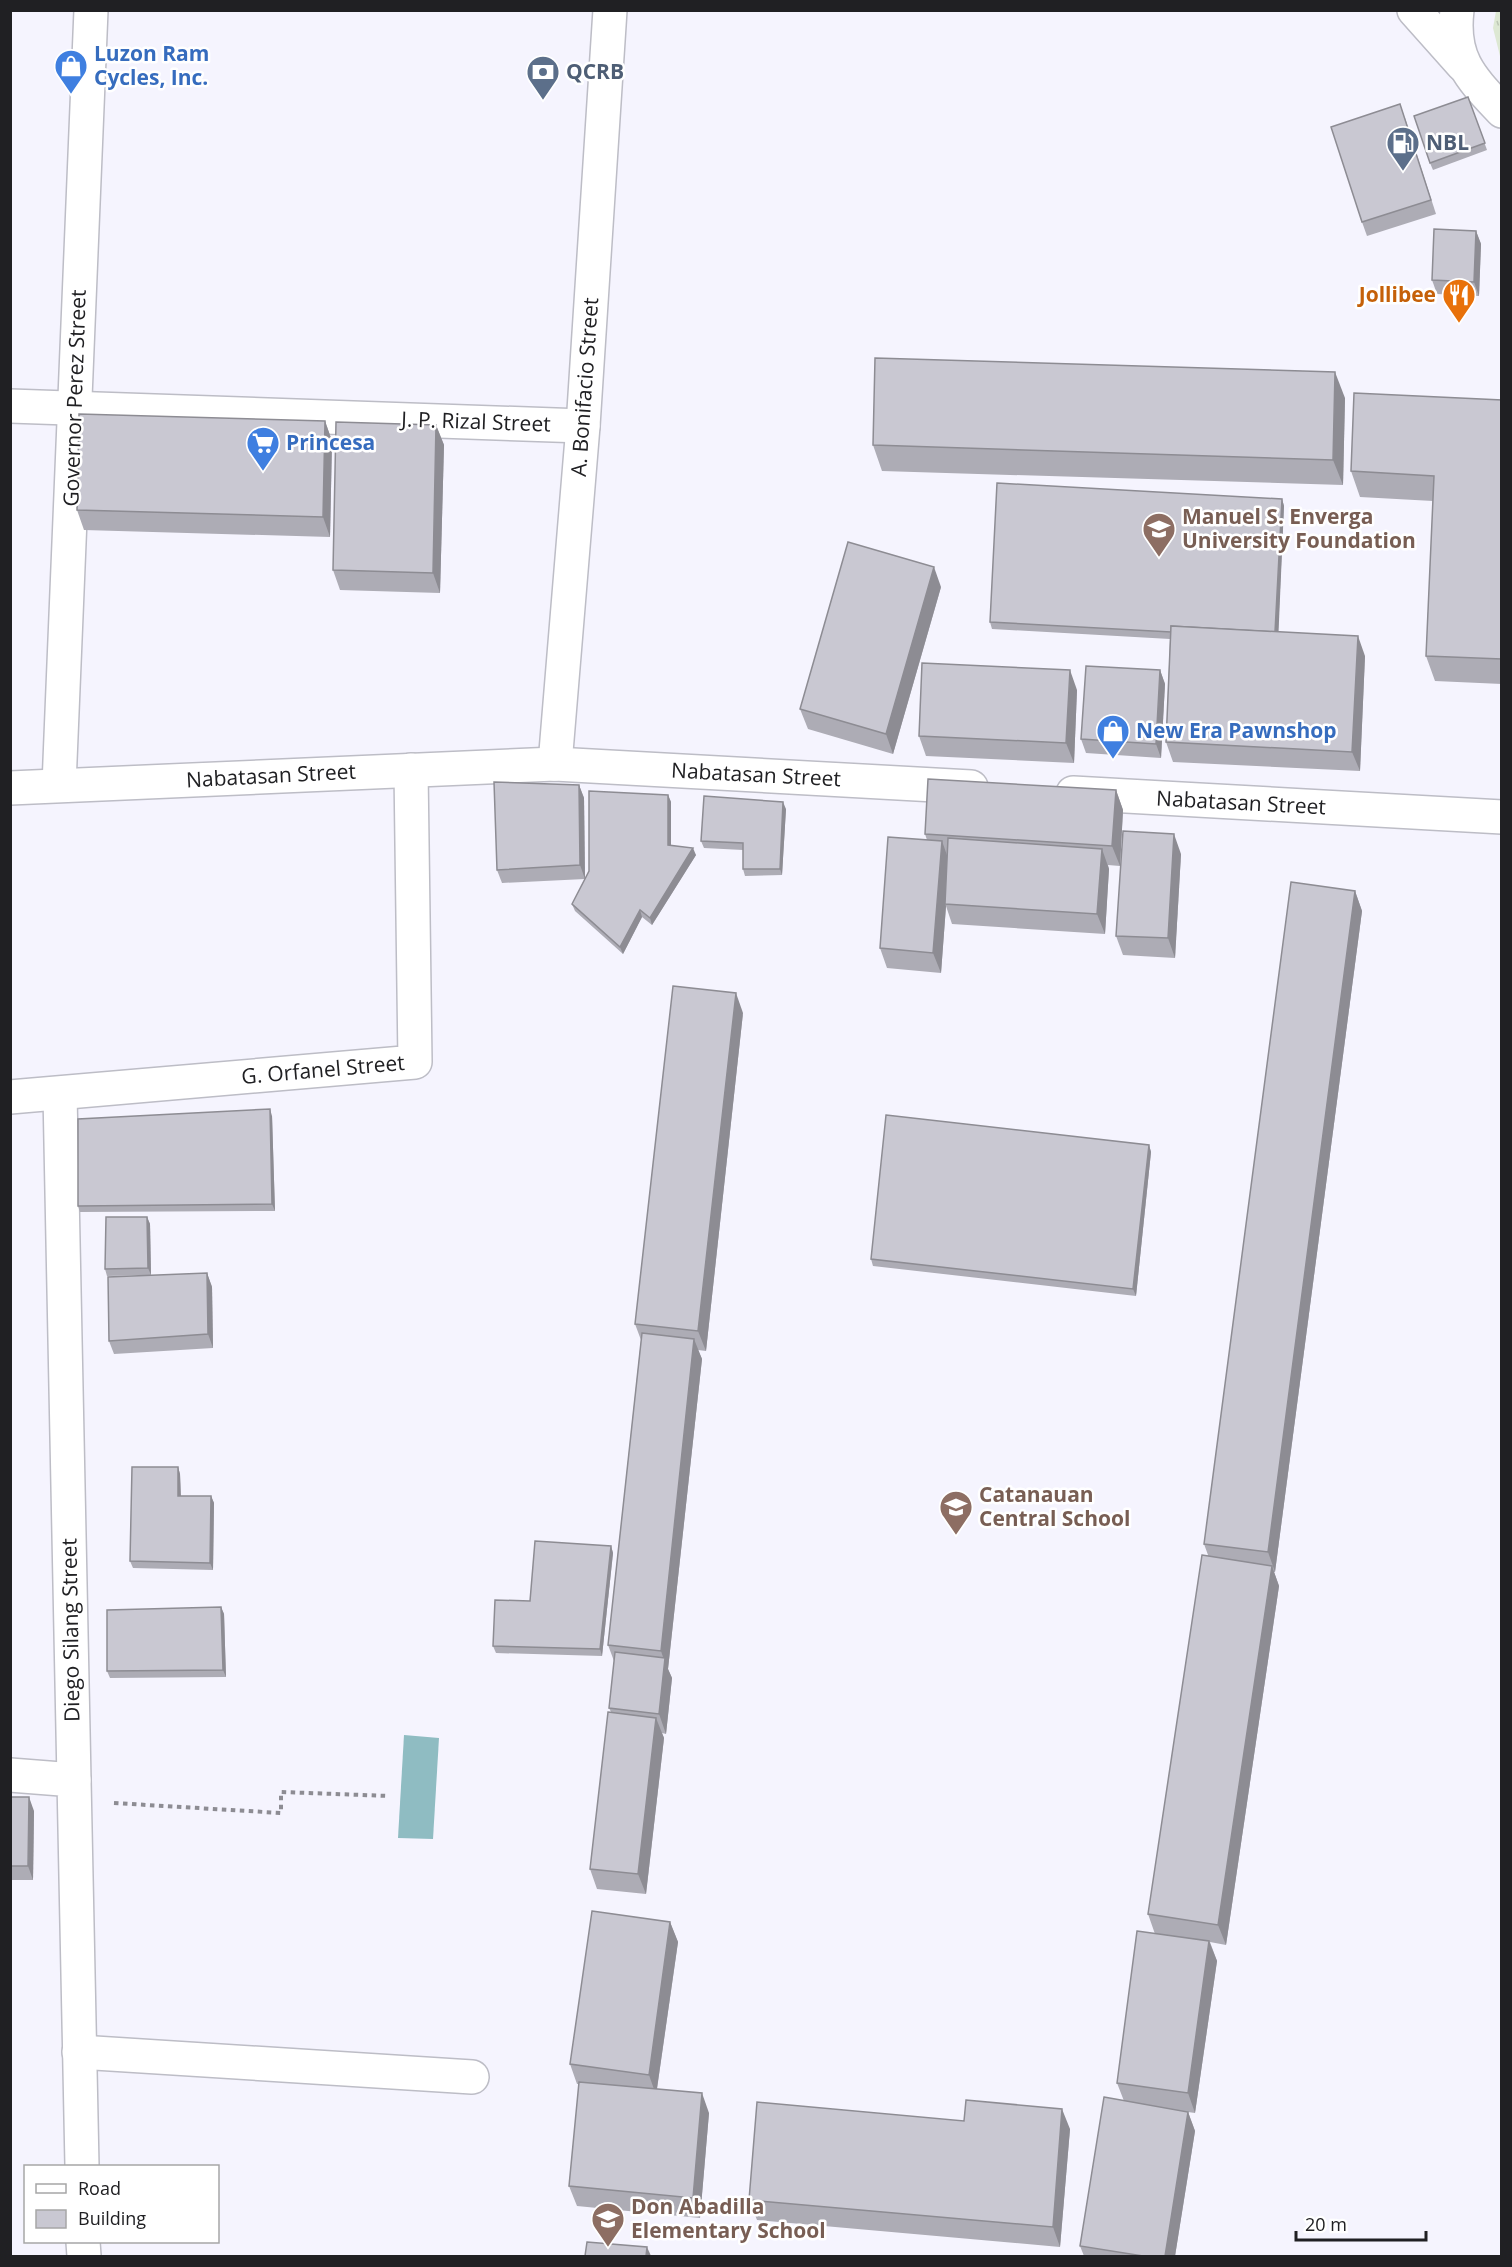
<svg xmlns="http://www.w3.org/2000/svg" width="1512" height="2267" viewBox="0 0 1512 2267" font-family="'Open Sans',sans-serif">
<defs>
<pattern id="grass-tufts" width="24" height="20" patternUnits="userSpaceOnUse" patternTransform="scale(1.5)"><rect width="24" height="20" fill="#dde8d3"/><path d="M3 7l-1-3M5 7V3M7 7l1-3M15 17l-1-3M17 17v-4M19 17l1-3" fill="none" stroke="#bdc7b5"/></pattern>
</defs>
<rect width="100%" height="100%" fill="#f5f4fe"/>
<polygon fill="url(#grass-tufts)" points="1496,11 1501,11 1501,60 1493,28"/>
<polygon fill="#8fbcc2" points="404,1735 439,1738 433,1839 398,1838"/>
<g fill="none" stroke-linecap="round" stroke-linejoin="round">
<g stroke="#bdbdc6" stroke-width="36">
<g id="minor">
<polyline points="1414,10 1463,65"/>
<polyline points="10,406 583,426"/>
<polyline points="555,764 583,426 610,10"/>
<polyline points="59,785 91,10"/>
<polyline points="10,788 555,764 971,787"/>
<polyline points="1073,793 1502,817"/>
<polyline points="60,1094 74,1780"/>
<polyline points="10,1097 415,1062 411,770"/>
<polyline points="79,2052 472,2077"/>
</g>
</g>
<g stroke="#bdbdc6" stroke-width="36">
<g id="tertiary">
<polyline points="10,1775 74,1780 82,2166"/>
<polyline points="83,2242 84,2256"/>
</g>
</g>
<g stroke="#bdbdc6" stroke-width="36">
<path id="primary" d="M1457,10C1451,59 1471,78 1502,111"/>
</g>
<polyline stroke="#8d8c93" stroke-width="4" stroke-dasharray="4.5 4.5" stroke-linecap="butt" points="114,1803 281,1813 281,1792 389,1796"/>
<use href="#minor" stroke="#fff" stroke-width="33"/>
<use href="#tertiary" stroke="#fff" stroke-width="33"/>
<use href="#primary" stroke="#fff" stroke-width="33"/>
</g>
<g fill="#adacb5">
<polygon points="1468,97 1487,150 1433,170 1430,163"/>
<polygon points="1405,118 1436,214 1367,236 1362,222"/>
<polygon points="1476,231 1481,244 1479,296 1437,294 1432,280"/>
<polygon points="1345,398 1343,485 882,471 873,445"/>
<polygon points="1502,400 1502,684 1435,681 1426,656 1433,501 1360,497 1351,471"/>
<polygon points="325,421 332,441 330,537 84,530 77,510"/>
<polygon points="436,425 444,445 440,593 340,590 333,570"/>
<polygon points="1282,499 1284,506 1278,632 1365,656 1360,771 1173,762 1166,742 1170,639 992,629 990,622"/>
<polygon points="941,587 893,754 808,729 800,709"/>
<polygon points="1160,670 1165,684 1161,758 1086,753 1081,739"/>
<polygon points="1077,690 1074,763 926,756 919,736"/>
<polygon points="579,785 584,798 585,879 502,883 497,870"/>
<polygon points="1116,790 1123,810 1120,866 1108,865 1109,869 1105,934 952,924 946,906 941,973 887,968 880,948 927,840 925,834"/>
<polygon points="668,795 671,802 671,845 696,855 652,925 642,917 623,954 575,911 572,904"/>
<polygon points="786,809 782,875 745,876 743,869 743,850 704,848 701,841"/>
<polygon points="1181,854 1175,958 1123,955 1116,936"/>
<polygon points="1355,891 1362,911 1275,1572 1274,1572 1279,1586 1226,1945 1210,1942 1217,1961 1195,2113 1188,2112 1195,2131 1175,2256 1084,2256 1080,2246 1124,2101 1117,2083 1155,1934 1148,1914 1208,1555 1204,1544"/>
<polygon points="743,1013 706,1351 698,1350 702,1359 668,1669 672,1678 666,1734 662,1733 664,1738 646,1894 597,1889 590,1869 611,1712 609,1708 614,1661 608,1645 641,1340 635,1324"/>
<polygon points="272,1116 275,1211 80,1212 78,1206"/>
<polygon points="1149,1145 1151,1152 1136,1296 873,1266 871,1259"/>
<polygon points="147,1217 150,1224 151,1275 107,1276 105,1269"/>
<polygon points="207,1273 212,1287 213,1348 114,1354 109,1341"/>
<polygon points="178,1467 180,1474 181,1496 211,1496 214,1503 213,1570 133,1568 130,1561"/>
<polygon points="611,1546 613,1553 602,1656 496,1653 493,1646 530,1601"/>
<polygon points="221,1607 224,1614 226,1677 110,1678 107,1671"/>
<polygon points="10,1797 34,1811 33,1880 10,1880"/>
<polygon points="670,1922 678,1942 657,2089 709,2113 700,2218 577,2206 569,2186 579,2084 577,2084 570,2064"/>
<polygon points="1070,2129 1060,2247 757,2220 749,2200"/>
</g>
<g fill="#8d8c93">
<polygon points="1476,231 1481,244 1479,296 1474,282"/>
<polygon points="1335,372 1345,398 1343,485 1333,460"/>
<polygon points="325,421 332,441 330,537 323,517"/>
<polygon points="436,425 444,445 440,593 433,573"/>
<polygon points="1282,499 1284,506 1278,644 1275,637"/>
<polygon points="934,567 941,587 893,754 886,734"/>
<polygon points="1358,636 1365,656 1360,771 1352,752"/>
<polygon points="1070,670 1077,690 1074,763 1066,743"/>
<polygon points="1160,670 1165,684 1161,758 1156,744"/>
<polygon points="579,785 584,798 585,879 580,865"/>
<polygon points="1116,790 1123,810 1120,866 1112,846"/>
<polygon points="668,795 671,802 671,852 668,845"/>
<polygon points="783,802 786,809 782,875 780,869"/>
<polygon points="1174,834 1181,854 1175,958 1168,938"/>
<polygon points="942,841 949,861 945,904 946,906 941,973 933,953"/>
<polygon points="693,848 696,855 652,925 650,918"/>
<polygon points="1102,849 1109,869 1105,934 1097,914"/>
<polygon points="1355,891 1362,911 1275,1572 1268,1552"/>
<polygon points="640,910 642,917 623,954 620,947"/>
<polygon points="736,993 743,1013 706,1351 698,1331"/>
<polygon points="270,1109 272,1116 275,1211 272,1204"/>
<polygon points="1149,1145 1151,1152 1136,1296 1133,1289"/>
<polygon points="147,1217 150,1224 151,1275 148,1268"/>
<polygon points="207,1273 212,1287 213,1348 208,1334"/>
<polygon points="694,1339 702,1359 668,1669 672,1678 666,1734 659,1714 664,1660 661,1651"/>
<polygon points="178,1467 180,1474 181,1503 178,1496"/>
<polygon points="211,1496 214,1503 213,1570 210,1563"/>
<polygon points="611,1546 613,1553 602,1656 600,1649"/>
<polygon points="1272,1566 1279,1586 1226,1945 1218,1925"/>
<polygon points="221,1607 224,1614 226,1677 223,1670"/>
<polygon points="656,1718 664,1738 646,1894 638,1874"/>
<polygon points="29,1797 34,1811 33,1880 28,1866"/>
<polygon points="670,1922 678,1942 656,2095 649,2075"/>
<polygon points="1209,1941 1217,1961 1195,2113 1188,2093"/>
<polygon points="702,2093 709,2113 700,2218 693,2198"/>
<polygon points="1062,2109 1070,2129 1060,2247 1053,2227"/>
<polygon points="1188,2112 1195,2131 1175,2256 1165,2256"/>
<polygon points="647,2247 651,2256 646,2256"/>
</g>
<g fill="#c9c8d2" stroke="#8d8c93" stroke-width="1.5">
<polygon points="1468,97 1485,143 1430,163 1414,116"/>
<polygon points="1400,104 1431,200 1362,222 1331,127"/>
<polygon points="1434,229 1476,231 1474,282 1432,280"/>
<polygon points="875,358 1335,372 1333,460 873,445"/>
<polygon points="1354,393 1502,400 1502,659 1426,656 1434,476 1351,471"/>
<polygon points="79,414 325,421 323,517 77,510"/>
<polygon points="336,422 436,425 433,573 333,570"/>
<polygon points="997,483 1282,499 1275,632 1171,626 1171,632 990,622"/>
<polygon points="848,542 934,567 886,734 800,709"/>
<polygon points="1171,626 1358,636 1352,752 1166,742"/>
<polygon points="922,663 1070,670 1066,743 919,736"/>
<polygon points="1086,666 1160,670 1156,744 1081,739"/>
<polygon points="928,779 1116,790 1112,846 925,834"/>
<polygon points="494,782 579,785 580,865 497,870"/>
<polygon points="589,791 668,795 668,845 693,848 650,918 640,910 620,947 572,904 589,871"/>
<polygon points="704,796 783,802 780,869 743,869 743,843 701,841"/>
<polygon points="1123,831 1174,834 1168,938 1116,936"/>
<polygon points="888,837 942,841 933,953 880,948"/>
<polygon points="948,838 1102,849 1097,914 945,904"/>
<polygon points="1291,882 1355,891 1268,1552 1204,1544"/>
<polygon points="673,986 736,993 698,1331 635,1324"/>
<polygon points="270,1109 272,1204 78,1206 78,1119"/>
<polygon points="886,1115 1149,1145 1133,1289 871,1259"/>
<polygon points="106,1217 147,1217 148,1268 105,1269"/>
<polygon points="207,1273 208,1334 109,1341 108,1277"/>
<polygon points="642,1333 694,1339 661,1651 608,1645"/>
<polygon points="132,1467 178,1467 178,1496 211,1496 210,1563 130,1561"/>
<polygon points="535,1541 611,1546 600,1649 493,1646 495,1600 530,1601"/>
<polygon points="1202,1555 1272,1566 1218,1925 1148,1914"/>
<polygon points="221,1607 223,1670 107,1671 107,1610"/>
<polygon points="615,1652 665,1658 659,1714 609,1708"/>
<polygon points="608,1712 656,1718 638,1874 590,1869"/>
<polygon points="10,1797 29,1797 28,1866 10,1866"/>
<polygon points="592,1911 670,1922 649,2075 570,2064"/>
<polygon points="1137,1931 1209,1941 1188,2093 1117,2083"/>
<polygon points="579,2082 702,2093 693,2198 569,2186"/>
<polygon points="1104,2097 1188,2112 1165,2256 1143,2256 1080,2246"/>
<polygon points="966,2100 1062,2109 1053,2227 749,2200 757,2102 964,2121"/>
<polygon points="587,2242 647,2247 646,2256 585,2256"/>
</g>
<defs>
<g id="shop-pin" transform="scale(1.725)"><path d="M0 17L-7.5 6A9.5 9.5 0 1 1 7.5 6Z" fill="#3f7fe0" stroke="#fff"/><path d="M-5-2.5h2.3a2.7 3.5 0 0 1 5.4 0H5L5.5 6h-11ZM-1.5-2.5h3a1.5 2.3 0 0 0-3 0Z" fill="#fff"/></g>
<g id="bank-pin" transform="scale(1.725)"><path d="M0 17L-7.5 6A9.5 9.5 0 1 1 7.5 6Z" fill="#5c6f8a" stroke="#fff"/><path d="M-6-4H6V4H-6ZM0-2.3a2.3 2.3 0 1 0 0 4.6a2.3 2.3 0 1 0 0-4.6Z" fill="#fff"/></g>
<g id="fuel-pin" transform="scale(1.725)"><path d="M0 17L-7.5 6A9.5 9.5 0 1 1 7.5 6Z" fill="#5c6f8a" stroke="#fff"/><path d="M-5.5-6h7V0h2V4h1.3V-2.5L3-4.5l.8-.8L6-3V5H2.5V1h-1V6h-7ZM-4.2-4.7v3.2H.2V-4.7Z" fill="#fff"/></g>
<g id="restaurant-pin" transform="scale(1.725)"><path d="M0 17L-7.5 6A9.5 9.5 0 1 1 7.5 6Z" fill="#e8710a" stroke="#fff"/><path d="M-5-6h1v4h1v-4h1v4h1v-4h1v5L-1.5 .5V6h-2V.5L-5-1ZM5-6V6H3V1.5H1.5Q1.5-4 5-6Z" fill="#fff"/></g>
<g id="supermarket-pin" transform="scale(1.725)"><path d="M0 17L-7.5 6A9.5 9.5 0 1 1 7.5 6Z" fill="#3f7fe0" stroke="#fff"/><path d="M-6-5.5h2.5l.6 2H6L4.5 2H-2.5L-4.4-4H-6ZM-1.5 3.2a1.3 1.3 0 1 0 .1 0ZM3 3.2a1.3 1.3 0 1 0 .1 0Z" fill="#fff"/></g>
<g id="university-pin" transform="scale(1.725)"><path d="M0 17L-7.5 6A9.5 9.5 0 1 1 7.5 6Z" fill="#8d6e63" stroke="#fff"/><path d="M0-5L7-2L0 1L-7-2ZM-4 1L0 2.5L4 1V4Q0 6-4 4Z" fill="#fff"/></g>
<g id="school-pin" transform="scale(1.725)"><path d="M0 17L-7.5 6A9.5 9.5 0 1 1 7.5 6Z" fill="#8d6e63" stroke="#fff"/><path d="M0-5L7-2L0 1L-7-2ZM-4 1L0 2.5L4 1V4Q0 6-4 4Z" fill="#fff"/></g>
</defs>
<g fill-rule="evenodd">
<use href="#shop-pin" x="71" y="66"/>
<use href="#bank-pin" x="543" y="72"/>
<use href="#fuel-pin" x="1403" y="143"/>
<use href="#restaurant-pin" x="1459" y="295"/>
<use href="#supermarket-pin" x="263" y="443"/>
<use href="#university-pin" x="1159" y="529"/>
<use href="#shop-pin" x="1113" y="731"/>
<use href="#school-pin" x="956" y="1507"/>
<use href="#school-pin" x="608" y="2219"/>
</g>
<g text-anchor="middle" stroke-width="5" stroke-linejoin="round" paint-order="stroke">
<g font-size="21" font-weight="bold" fill="#366cbe" stroke="#fff" text-anchor="start">
<text x="94" y="61">Luzon Ram<tspan x="94" dy="24">Cycles, Inc.</tspan></text>
<text x="286" y="450">Princesa</text>
<text x="1136" y="738">New Era Pawnshop</text>
</g>
<g font-size="21" font-weight="bold" fill="#4e5e75" stroke="#fff" text-anchor="start">
<text x="566" y="79">QCRB</text>
<text x="1426" y="150">NBL</text>
</g>
<g font-size="21" font-weight="bold" fill="#c56008" stroke="#fff" text-anchor="end">
<text x="1436" y="302">Jollibee</text>
</g>
<g font-size="21" fill="#202023" stroke="#fff">
<text transform="translate(585 387) rotate(-86)" y="7">A. Bonifacio Street</text>
<text transform="translate(75 398) rotate(-88)" y="7">Governor Perez Street</text>
<text transform="translate(476 422) rotate(2)" y="7">J. P. Rizal Street</text>
<text transform="translate(756 775) rotate(3)" y="7">Nabatasan Street</text>
<text transform="translate(271 776) rotate(-3)" y="7">Nabatasan Street</text>
<text transform="translate(1241 803) rotate(3)" y="7">Nabatasan Street</text>
<text transform="translate(323 1070) rotate(-5)" y="7">G. Orfanel Street</text>
<text transform="translate(71 1630) rotate(-91)" y="7">Diego Silang Street</text>
</g>
<g font-size="21" font-weight="bold" fill="#785e54" stroke="#fff" text-anchor="start">
<text x="1182" y="524">Manuel S. Enverga<tspan x="1182" dy="24">University Foundation</tspan></text>
<text x="979" y="1502">Catanauan<tspan x="979" dy="24">Central School</tspan></text>
<text x="631" y="2214">Don Abadilla<tspan x="631" dy="24">Elementary School</tspan></text>
</g>
</g>
<rect width="1512" height="2267" fill="none" stroke="#202023" stroke-width="24"/>
<rect x="24" y="2165" width="195" height="78" fill="#ffffff" stroke="#a6a6a7" stroke-width="1.5"/>
<rect x="36" y="2184" width="30" height="9" fill="#ffffff" stroke="#a6a6a7" stroke-width="1.5"/>
<text x="78" y="2195" font-size="18" fill="#202023">Road</text>
<rect x="36" y="2210" width="30" height="18" fill="#c9c8d2" stroke="#a6a6a7" stroke-width="1.5"/>
<text x="78" y="2225" font-size="18" fill="#202023">Building</text>
<path d="M1296 2231v9h130v-9" fill="none" stroke="#202023" stroke-width="3"/>
<text x="1305" y="2231" font-size="18" fill="#202023" stroke="#ffffff" stroke-width="4.5" paint-order="stroke">20 m</text>
</svg>
